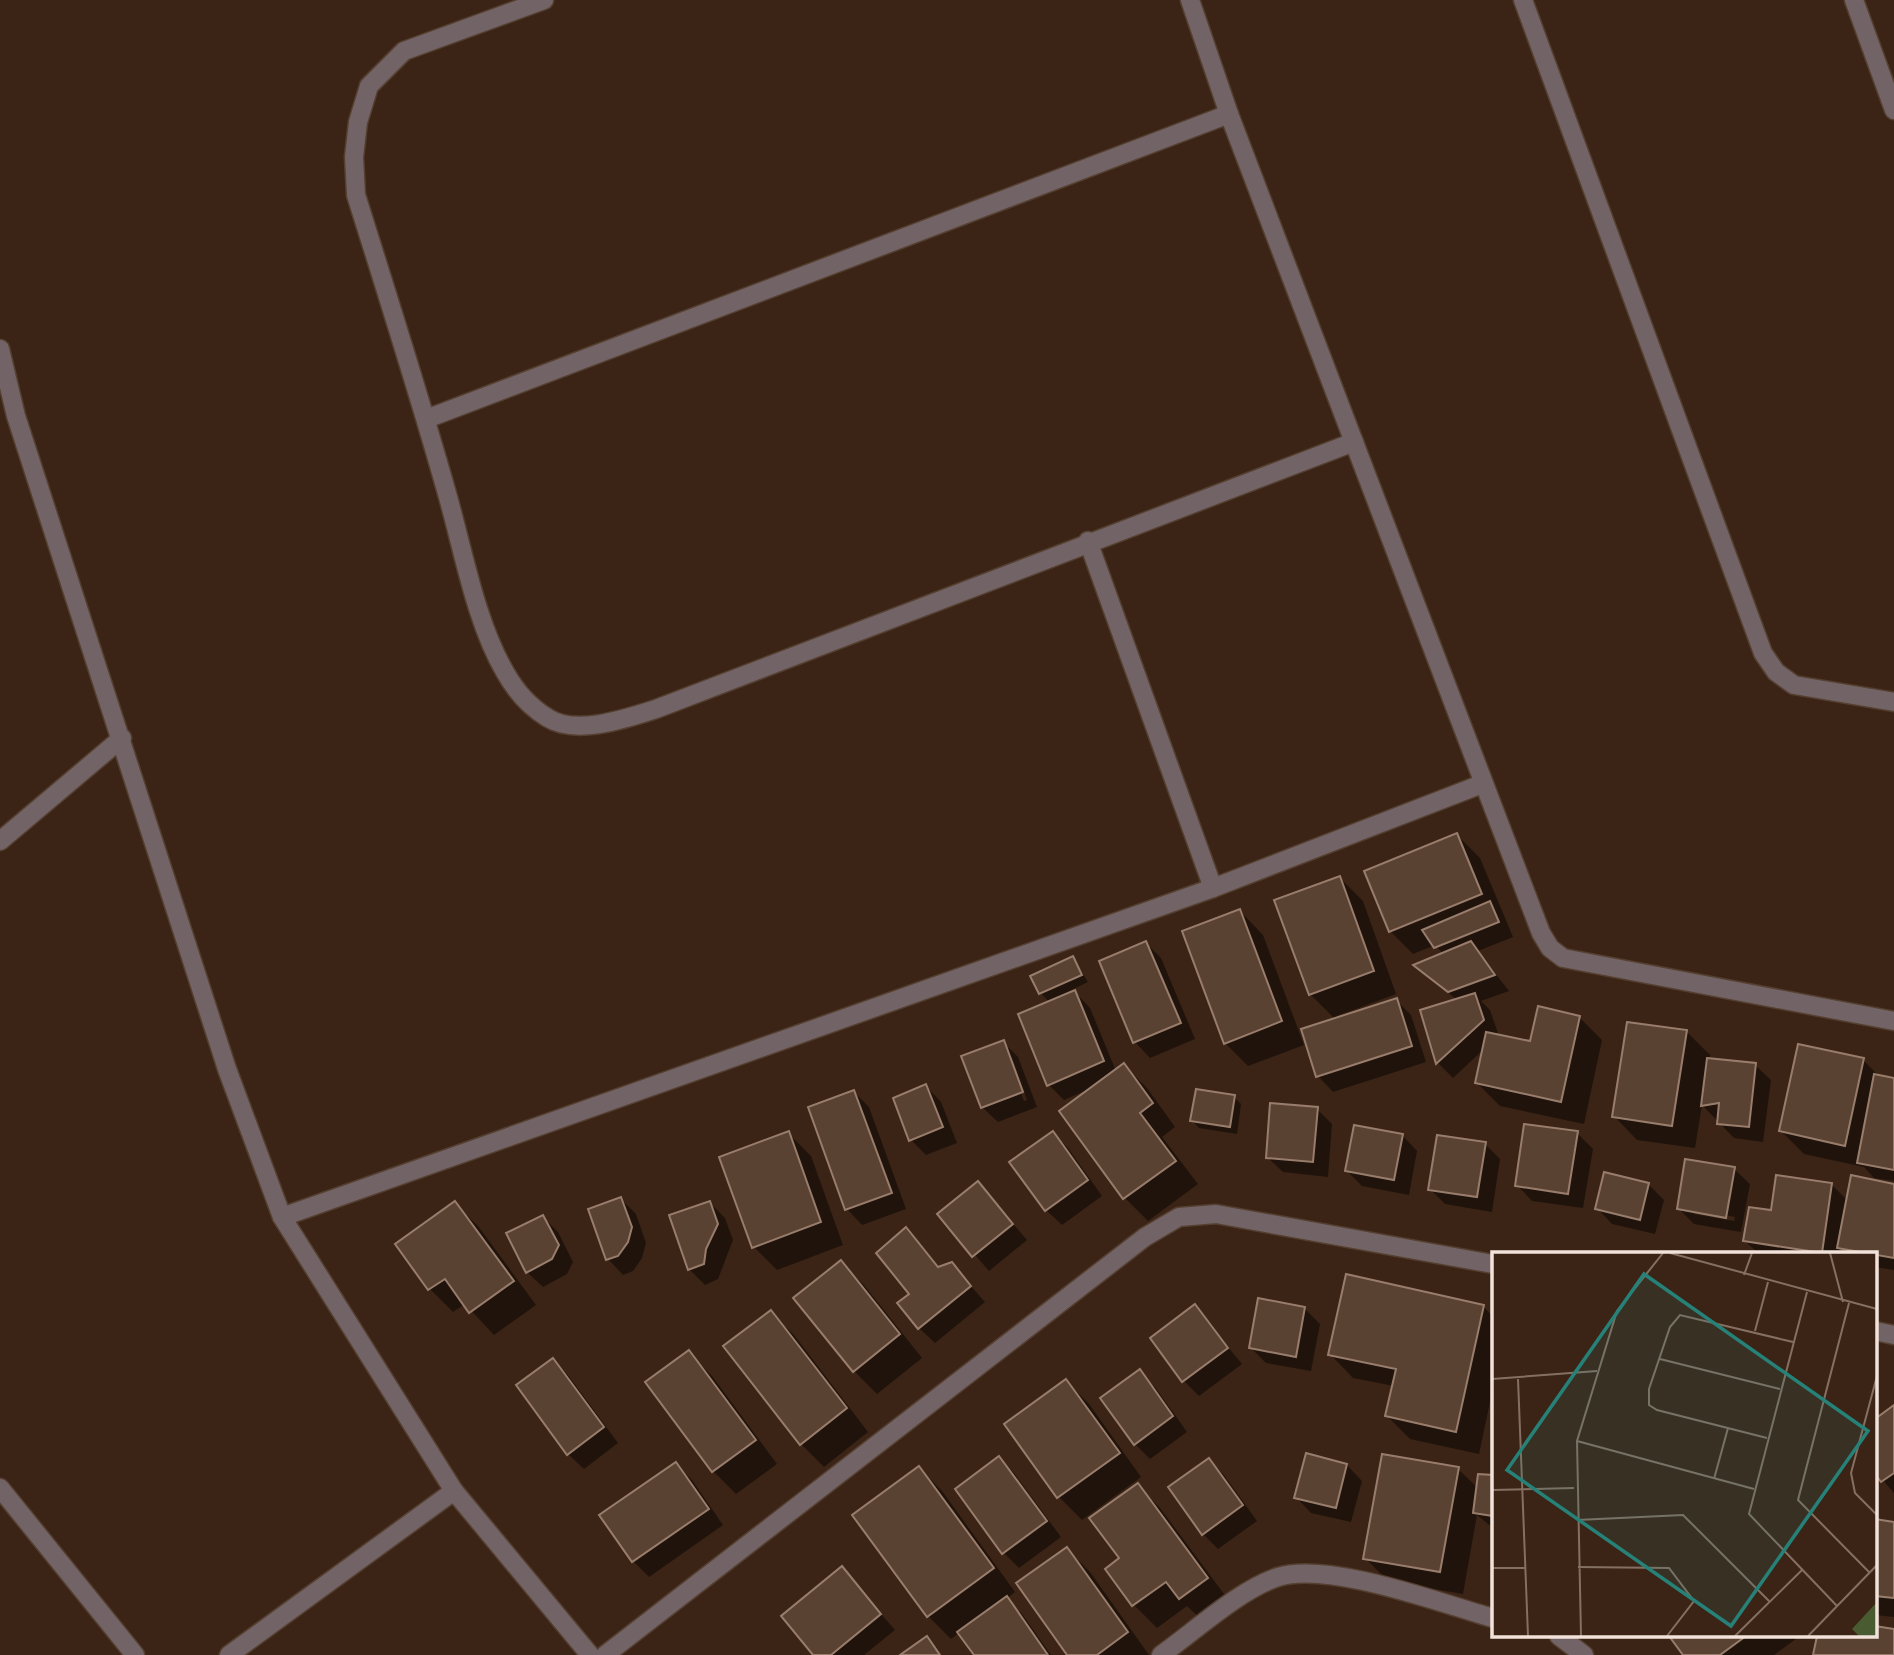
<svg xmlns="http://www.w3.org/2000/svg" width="1894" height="1655" viewBox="0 0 1894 1655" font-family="'Space Grotesk',sans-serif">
<rect width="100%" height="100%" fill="#3b2415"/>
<g fill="#0007" fill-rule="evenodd">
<polygon points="1457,835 1480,858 1513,937 1478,951 1509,991 1481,1001 1490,1010 1499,1036 1531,1043 1579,1017 1602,1040 1584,1124 1500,1106 1477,1083 1484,1049 1453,1078 1438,1063 1422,1011 1457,1000 1416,966 1443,954 1435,945 1413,954 1390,931"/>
<polygon points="1340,878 1363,901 1396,994 1337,1016 1338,1019 1396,1000 1411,1015 1426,1062 1333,1092 1318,1076 1303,1030 1336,1020 1310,994"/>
<polygon points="1240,911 1263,935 1304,1045 1248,1066 1225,1043"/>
<polygon points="1146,943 1161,958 1195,1039 1150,1058 1135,1042 1101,962"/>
<polygon points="1073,958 1088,982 1061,995 1062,998 1075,992 1090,1008 1116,1071 1124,1065 1147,1088 1175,1127 1162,1137 1198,1184 1148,1221 1125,1198 1087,1090 1064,1100 1049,1085 1050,1003 1041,993 1033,976"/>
<polygon points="1687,1032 1710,1055 1709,1060 1755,1065 1771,1080 1763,1142 1734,1138 1702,1105 1695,1148 1637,1140 1614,1116"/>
<path d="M1003,1042L1018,1057L1037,1107L998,1122L982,1107ZM1008,1058H1012L1027,1100L1024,1101Z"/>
<polygon points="1863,1060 1880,1077 1894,1080 1894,1181 1874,1178 1864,1167 1804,1154 1781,1131"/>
<polygon points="926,1086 941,1102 957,1143 926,1155 911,1140"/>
<polygon points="854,1092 869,1107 906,1209 862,1225 847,1209 810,1108"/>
<polygon points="1234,1097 1241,1104 1237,1134 1199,1128 1192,1120"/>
<polygon points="1317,1109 1332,1124 1328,1177 1283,1172 1267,1157"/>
<polygon points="788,1133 811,1156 843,1245 777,1270 754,1247"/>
<polygon points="1053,1133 1068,1148 1102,1196 1062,1225 1046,1210 1012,1162"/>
<polygon points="1577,1133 1593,1149 1583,1208 1532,1201 1517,1185"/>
<polygon points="1402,1135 1417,1151 1409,1195 1362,1186 1347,1171"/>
<polygon points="1485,1144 1500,1159 1492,1212 1445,1204 1430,1189"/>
<path d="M1734,1169L1750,1184L1741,1232L1694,1224L1678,1208ZM1694,1210L1735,1217L1734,1221L1694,1214Z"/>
<polygon points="1606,1174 1649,1185 1664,1200 1655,1234 1612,1224 1597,1208"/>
<polygon points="978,1183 1027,1240 989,1271 940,1214"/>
<polygon points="1831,1184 1848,1201 1894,1185 1894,1270 1875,1267 1875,1254 1846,1254 1840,1248 1839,1254 1759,1254 1745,1241 1773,1212"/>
<polygon points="621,1199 636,1214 646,1243 642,1258 633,1271 623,1275 608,1259"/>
<polygon points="454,1203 478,1226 536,1305 494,1335 465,1304 453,1312 430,1289 397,1245"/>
<polygon points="710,1203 725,1218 733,1240 718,1279 705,1285 689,1269"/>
<polygon points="543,1217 558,1232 573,1262 567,1274 543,1287 527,1272"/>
<polygon points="906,1230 940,1268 951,1264 985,1302 935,1343 919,1328 912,1294"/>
<polygon points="841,1262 864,1285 922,1358 877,1394 854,1371 796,1298"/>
<polygon points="1483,1306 1493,1317 1493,1388 1479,1454 1410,1439 1387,1416 1394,1386 1353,1378 1330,1354"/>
<polygon points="1195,1307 1242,1364 1199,1396 1184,1381"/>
<polygon points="1304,1308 1320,1324 1311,1371 1266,1363 1251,1348"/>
<polygon points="770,1312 794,1335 868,1432 824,1467 801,1444"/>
<polygon points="689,1353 712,1376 777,1464 736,1494 713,1471"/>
<polygon points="553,1360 568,1375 618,1443 584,1469 568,1454"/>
<polygon points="1139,1372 1155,1387 1187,1432 1150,1459 1135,1444"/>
<polygon points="1066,1381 1089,1404 1141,1477 1082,1520 1059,1497 1006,1424"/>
<polygon points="1894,1407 1894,1493 1875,1471 1875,1421"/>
<polygon points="999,1458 1014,1473 1061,1537 1019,1568 1003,1552"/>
<polygon points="1209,1460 1224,1475 1257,1521 1218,1549 1203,1534"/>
<polygon points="676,1464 692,1480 723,1525 649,1577 633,1561 602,1516"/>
<polygon points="1347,1465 1362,1481 1351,1522 1311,1513 1296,1497"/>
<polygon points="919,1468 942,1491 1015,1592 1006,1599 1022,1614 1051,1655 976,1655 960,1632 951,1639 928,1616"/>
<polygon points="1458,1469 1478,1488 1479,1475 1493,1477 1493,1528 1477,1515 1463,1594 1388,1581 1365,1558"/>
<polygon points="1137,1485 1160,1508 1230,1602 1203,1621 1187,1606 1157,1628 1134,1605 1107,1569 1121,1559"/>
<polygon points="1875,1521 1894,1524 1894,1617 1875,1615"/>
<polygon points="1067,1549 1090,1572 1149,1655 1070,1655"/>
<polygon points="841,1568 895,1630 864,1655 815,1655"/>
<polygon points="1671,1636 1800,1636 1774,1655 1685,1655"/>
</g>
<g fill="#5a4232" stroke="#997d6c" stroke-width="2">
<polygon points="1457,833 1482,894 1389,932 1364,871"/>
<polygon points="1340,876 1374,971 1309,995 1274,900"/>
<polygon points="1490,901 1499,922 1434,948 1422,930"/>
<polygon points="1240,909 1282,1021 1224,1044 1182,931"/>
<polygon points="1146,941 1181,1023 1133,1043 1099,961"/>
<polygon points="1471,941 1495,975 1448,992 1413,965"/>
<polygon points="1073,956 1082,975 1039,994 1030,976"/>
<polygon points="1075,990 1104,1061 1047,1086 1018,1014"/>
<polygon points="1475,993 1484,1020 1436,1064 1420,1010"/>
<polygon points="1397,998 1412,1046 1316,1077 1301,1029"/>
<polygon points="1538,1006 1580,1016 1561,1102 1475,1083 1486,1032 1530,1041"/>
<polygon points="1627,1022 1687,1030 1672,1126 1612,1117"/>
<polygon points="1004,1040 1023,1092 981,1108 961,1056"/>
<polygon points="1798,1044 1864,1058 1845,1146 1779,1131"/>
<polygon points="1707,1058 1756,1063 1749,1127 1717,1124 1719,1103 1701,1106"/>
<polygon points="1124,1063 1153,1103 1140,1113 1176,1161 1123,1199 1059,1111"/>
<polygon points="1874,1074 1894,1078 1894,1170 1857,1163"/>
<polygon points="926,1084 943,1127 909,1141 893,1098"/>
<polygon points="1196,1089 1235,1095 1230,1127 1190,1121"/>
<polygon points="854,1090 892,1193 845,1210 808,1107"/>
<polygon points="1270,1103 1318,1107 1313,1162 1266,1158"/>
<polygon points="1524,1124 1578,1131 1568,1194 1515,1186"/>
<polygon points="1354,1125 1403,1134 1394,1180 1345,1171"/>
<polygon points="789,1131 821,1222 752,1248 719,1157"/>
<polygon points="1053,1131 1088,1180 1045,1211 1009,1162"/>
<polygon points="1437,1135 1486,1142 1477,1197 1428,1190"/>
<polygon points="1685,1159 1735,1167 1726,1218 1677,1209"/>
<polygon points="1604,1172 1649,1183 1640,1220 1595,1209"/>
<polygon points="1776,1175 1832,1183 1822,1253 1743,1241 1749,1207 1771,1210"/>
<polygon points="1851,1175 1894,1184 1894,1258 1837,1248"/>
<polygon points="978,1181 1013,1224 972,1257 937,1214"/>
<polygon points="621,1197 632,1227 628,1242 618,1256 606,1260 588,1209"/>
<polygon points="455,1201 514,1281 469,1313 445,1279 428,1290 395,1244"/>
<polygon points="710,1201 718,1224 706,1249 704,1264 688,1270 669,1215"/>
<polygon points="543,1215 559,1245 552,1259 526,1273 506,1233"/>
<polygon points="906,1227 938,1267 952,1262 971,1286 918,1329 897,1303 909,1294 876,1253"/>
<polygon points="841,1260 900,1334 853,1372 793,1298"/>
<polygon points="1346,1274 1484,1305 1456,1432 1385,1416 1396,1369 1328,1355"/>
<polygon points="1258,1298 1305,1307 1296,1357 1249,1348"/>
<polygon points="1195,1304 1228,1348 1182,1382 1150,1338"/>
<polygon points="771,1310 847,1408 800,1445 723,1346"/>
<polygon points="689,1350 756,1440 712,1472 645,1382"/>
<polygon points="553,1358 604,1427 567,1455 516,1385"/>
<polygon points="1140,1369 1173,1416 1134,1445 1100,1398"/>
<polygon points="1066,1379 1120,1453 1057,1498 1004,1424"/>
<polygon points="1894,1405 1894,1473 1881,1482 1875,1474 1875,1419"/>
<polygon points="1306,1453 1347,1464 1336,1508 1294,1498"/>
<polygon points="1382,1454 1459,1467 1440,1572 1363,1559"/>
<polygon points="999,1456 1047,1521 1002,1554 955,1489"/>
<polygon points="1209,1458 1243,1505 1202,1535 1168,1487"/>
<polygon points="676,1462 709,1509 632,1562 599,1515"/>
<polygon points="919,1466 994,1568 927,1617 852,1515"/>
<polygon points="1478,1474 1493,1475 1493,1516 1473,1513"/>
<polygon points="1138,1483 1208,1578 1179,1599 1166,1582 1132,1606 1105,1569 1119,1558 1089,1518"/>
<polygon points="1875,1519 1894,1522 1894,1598 1875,1596"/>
<polygon points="1067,1547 1128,1632 1097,1655 1067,1655 1016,1583"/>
<polygon points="842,1566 881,1614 831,1655 813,1655 781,1616"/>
<polygon points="1007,1596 1048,1655 974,1655 957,1632"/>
<polygon points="1875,1626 1894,1629 1894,1655 1813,1655 1817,1636 1875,1636"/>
<polygon points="927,1636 940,1655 900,1655"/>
<polygon points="1669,1636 1746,1636 1720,1655 1683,1655"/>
</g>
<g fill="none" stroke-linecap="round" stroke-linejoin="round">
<g stroke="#553f30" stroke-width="21">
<g id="minor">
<path d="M544,0L404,51L369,86L358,122L354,157L356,195C387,294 418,391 446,490C463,548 475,621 505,672C515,690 530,707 548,718C576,736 628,718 656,709L1354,442"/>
<polyline points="1190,0 1229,114 1541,933 1550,948 1563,958 1894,1021"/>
<polyline points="1523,0 1763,653 1776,672 1794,685 1894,702"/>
<polyline points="1854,0 1894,110"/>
<polyline points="0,349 16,416 227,1069 282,1217 454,1491 590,1655"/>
<polyline points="426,419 1229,114"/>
<polyline points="1088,541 1213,888"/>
<polyline points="0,841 122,738"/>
<polyline points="282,1217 1213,888 1482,784"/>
<polyline points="1875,1331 1894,1335"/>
<polyline points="0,1488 135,1655"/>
<polyline points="1559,1636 1584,1655"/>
<polyline points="229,1655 454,1491"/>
<polyline points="605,1655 1145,1237 1179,1217 1216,1214 1493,1264"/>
<path d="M1161,1655C1195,1631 1239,1590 1278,1577C1328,1561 1440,1603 1493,1618"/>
</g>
</g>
<use href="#minor" stroke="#726466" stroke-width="18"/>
</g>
<g transform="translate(1492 1252)">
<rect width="385" height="385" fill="#3b2415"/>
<path d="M385,350V384H367L360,377Z" fill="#495b30"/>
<path fill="none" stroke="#847063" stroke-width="2" d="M178,1L385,57M338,1L351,50M252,23L260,1M315,40L257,262L345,354M357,51L306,248L378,321M263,79L276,30M168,107L288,137M385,124L359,221L363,241L385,263M0,127L105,119M26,127L36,384M275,186L165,158L157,153V137L178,75L188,63L301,90M85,189L262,237M222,227L236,176M0,238L82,236M85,268L191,263L277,349M86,315L177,316L202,349L175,384M0,316H33M89,384L85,189L125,59L171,1M243,384L310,318M316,384L385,313"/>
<path fill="#268179" fill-opacity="0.15" stroke="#268179" stroke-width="3.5" d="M152,22L376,179L239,374L15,218Z"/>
<rect width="385" height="385" fill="none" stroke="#f2e2d9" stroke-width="3.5"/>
</g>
</svg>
